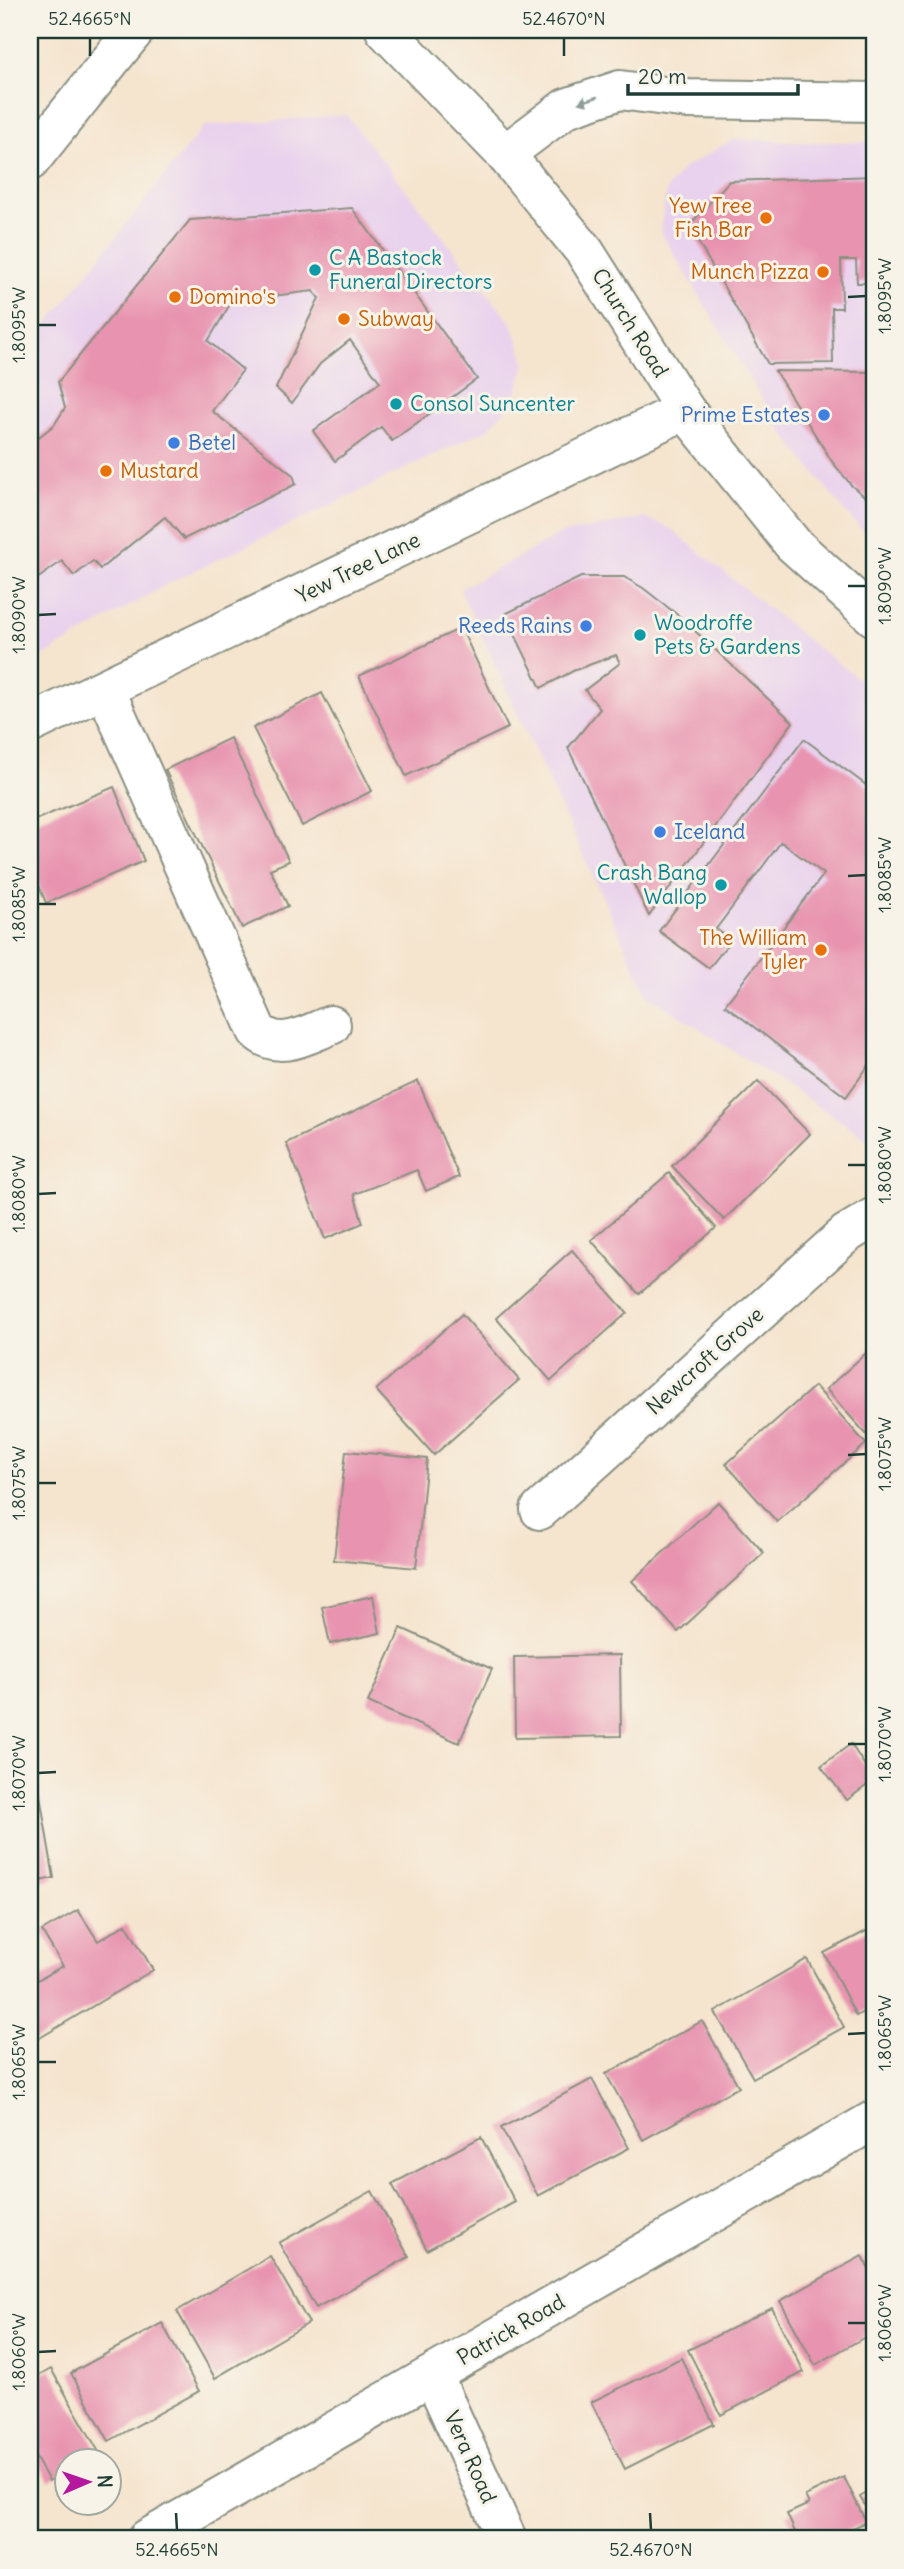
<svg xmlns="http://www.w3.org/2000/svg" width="904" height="2569" viewBox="0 0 904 2569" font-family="Delius,sans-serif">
<rect width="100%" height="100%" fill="#f7f3e8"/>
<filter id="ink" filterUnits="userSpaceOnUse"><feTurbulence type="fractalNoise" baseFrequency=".0143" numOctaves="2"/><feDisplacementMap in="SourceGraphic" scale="14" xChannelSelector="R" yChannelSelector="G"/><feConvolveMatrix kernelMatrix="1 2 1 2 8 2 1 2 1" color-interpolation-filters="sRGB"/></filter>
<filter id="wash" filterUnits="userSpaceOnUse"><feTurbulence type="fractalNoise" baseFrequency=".00686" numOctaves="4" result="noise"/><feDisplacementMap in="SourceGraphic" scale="28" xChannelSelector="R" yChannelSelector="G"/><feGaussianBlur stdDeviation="1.57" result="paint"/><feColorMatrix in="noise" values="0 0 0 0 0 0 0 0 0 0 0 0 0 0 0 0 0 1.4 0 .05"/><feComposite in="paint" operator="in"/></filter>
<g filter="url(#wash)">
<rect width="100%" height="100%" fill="#f5e4ce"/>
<g fill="#e9d2ed">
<polygon points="346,115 512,324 526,364 514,400 488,429 169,583 30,664 30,346 204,126"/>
<polygon points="734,139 795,142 874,142 874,543 845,512 782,431 660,231 667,188 684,168"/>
<polygon points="644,518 670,528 810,642 874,690 874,1143 648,995 460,589 561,534"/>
</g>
<g id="blocks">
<g fill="#e894b0">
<polygon points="874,176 874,283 857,283 856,260 841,260 842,308 832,308 833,363 768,364 689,226 729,181"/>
<polygon points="352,208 477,379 392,441 381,427 335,461 313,431 380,382 350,340 320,364 292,403 276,388 319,298 313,291 232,301 208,341 243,370 212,411 293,475 296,484 184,539 165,517 100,569 93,561 74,576 62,561 30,584 30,459 35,454 30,444 54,425 65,408 58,382 190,220"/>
<polygon points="775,371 874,372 874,504 852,486 833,463"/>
<polygon points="581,577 624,577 643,588 679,616 793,722 649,916 568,748 600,709 585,690 620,663 616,655 575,670 541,688 505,614"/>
<polygon points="461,628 508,728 406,776 359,676"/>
<polygon points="322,693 372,791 302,826 253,728"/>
<polygon points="230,738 289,861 270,869 288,906 242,928 165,770"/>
<polygon points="804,739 874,791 874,1058 846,1097 725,1005 824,874 781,842 716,929 731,940 709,968 659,931"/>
<polygon points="114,787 144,861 46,903 30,864 30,822"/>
<polygon points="418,1081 459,1177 426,1191 417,1170 354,1194 363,1223 325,1239 286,1143"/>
<polygon points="758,1081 810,1134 724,1220 672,1166"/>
<polygon points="669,1173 716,1228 639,1294 591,1240"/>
<polygon points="572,1250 627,1313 551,1381 496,1318"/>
<polygon points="462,1314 519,1380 434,1455 376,1390"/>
<polygon points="874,1346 874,1443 826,1389"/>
<polygon points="815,1386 866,1444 777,1522 726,1464"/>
<polygon points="346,1451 427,1459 416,1568 334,1560"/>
<polygon points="718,1502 764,1553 678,1632 632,1581"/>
<polygon points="373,1596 380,1633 330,1644 322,1607"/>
<polygon points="401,1628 492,1669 459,1743 368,1702"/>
<polygon points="620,1655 621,1736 515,1738 514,1657"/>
<polygon points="851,1744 874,1780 847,1800 821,1766"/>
<polygon points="37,1778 54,1878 30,1883 30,1779"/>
<polygon points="78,1910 98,1941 126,1924 153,1970 33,2042 30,2037 30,1984 63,1966 42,1931"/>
<polygon points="874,1927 874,2006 856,2016 824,1953"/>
<polygon points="807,1959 844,2027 753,2078 715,2012"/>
<polygon points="702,2021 739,2087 643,2140 606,2074"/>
<polygon points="592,2079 629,2148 538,2196 501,2128"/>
<polygon points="481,2137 515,2202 427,2250 392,2184"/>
<polygon points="372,2191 409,2257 316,2308 279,2243"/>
<polygon points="270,2256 309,2323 215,2378 177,2311"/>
<polygon points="862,2256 874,2279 874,2332 815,2365 780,2301"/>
<polygon points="772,2308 804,2372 721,2415 688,2350"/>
<polygon points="162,2323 199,2391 109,2441 71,2373"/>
<polygon points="681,2358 714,2424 625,2469 591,2402"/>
<polygon points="51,2369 99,2452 84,2460 66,2460 66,2471 49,2481 30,2448 30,2381"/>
<polygon points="844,2477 866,2522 829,2539 798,2539 787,2514 809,2504 805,2496"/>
<polygon points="874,2489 874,2521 860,2497"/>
</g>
</g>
</g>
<g filter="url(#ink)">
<use href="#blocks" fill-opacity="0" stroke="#8a9081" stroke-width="2"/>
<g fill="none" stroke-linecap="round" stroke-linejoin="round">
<g stroke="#8a9081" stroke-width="42">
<g id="minor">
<polyline points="385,30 505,154 585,252 685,410 793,544 874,617"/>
<polyline points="505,154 566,108 620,90 688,99 874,102"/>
<polyline points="30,161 135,30"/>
<path d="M105,689L257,1031C280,1052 305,1035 331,1025"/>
<polyline points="30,724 685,410"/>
<polyline points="540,1510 846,1234 874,1217"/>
<polyline points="433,2375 507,2539"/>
<polyline points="147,2539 874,2120"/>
</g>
</g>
<use href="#minor" stroke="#fff" stroke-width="38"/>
</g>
<defs><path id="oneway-solid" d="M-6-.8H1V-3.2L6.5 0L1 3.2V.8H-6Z" transform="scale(1.75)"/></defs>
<use fill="#8f9e9a" href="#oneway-solid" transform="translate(588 100) rotate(162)"/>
</g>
<path fill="none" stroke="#1f3d34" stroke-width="2.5" d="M90,38V56M564,38V56M848,297L866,296M38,325H56M848,586H866M38,615L56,614M848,876L866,875M38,904H56M848,1165H866M38,1194L56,1193M848,1455L866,1454M38,1483H56M848,1744H866M38,1773L56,1772M848,2034L866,2033M38,2062H56M848,2323H866M38,2352L56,2351M176,2513L177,2530M650,2513L651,2530"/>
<g fill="#e8710a" stroke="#f7f3e8" stroke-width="2.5">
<circle cx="766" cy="218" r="7"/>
<circle cx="823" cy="272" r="7"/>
<circle cx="175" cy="297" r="7"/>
<circle cx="344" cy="319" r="7"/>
<circle cx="106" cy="471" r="7"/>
<circle cx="821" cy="950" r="7"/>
</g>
<g fill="#0f9aa8" stroke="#f7f3e8" stroke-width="2.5">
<circle cx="315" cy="270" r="7"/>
<circle cx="396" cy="404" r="7"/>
<circle cx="640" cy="635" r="7"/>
<circle cx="721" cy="885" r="7"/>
</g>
<g fill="#3f7fe0" stroke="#f7f3e8" stroke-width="2.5">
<circle cx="824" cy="415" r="7"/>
<circle cx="174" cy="443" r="7"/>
<circle cx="586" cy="626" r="7"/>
<circle cx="660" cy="832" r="7"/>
</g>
<g text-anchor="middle" stroke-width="6" stroke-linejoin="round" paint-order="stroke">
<g font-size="21" fill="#c56008" stroke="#f7f3e8" text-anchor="end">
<text x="752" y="213">Yew Tree<tspan x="752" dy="24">Fish Bar</tspan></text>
<text x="809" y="279">Munch Pizza</text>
<text x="189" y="304" text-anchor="start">Domino's</text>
<text x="358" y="326" text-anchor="start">Subway</text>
<text x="120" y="478" text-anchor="start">Mustard</text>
<text x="807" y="945">The William<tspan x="807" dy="24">Tyler</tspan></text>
</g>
<g font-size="21" fill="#0d838f" stroke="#f7f3e8" text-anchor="start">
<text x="329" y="265">C A Bastock<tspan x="329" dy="24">Funeral Directors</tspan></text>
<text x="410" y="411">Consol Suncenter</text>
<text x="654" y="630">Woodroffe<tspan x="654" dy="24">Pets &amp; Gardens</tspan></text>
<text x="707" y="880" text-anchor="end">Crash Bang<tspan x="707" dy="24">Wallop</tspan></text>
</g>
<g font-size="21" fill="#1f3d34" stroke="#f7f3e8">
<text transform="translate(630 323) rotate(58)" y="7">Church Road</text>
<text transform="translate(358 568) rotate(-26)" y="7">Yew Tree Lane</text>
<text transform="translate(705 1361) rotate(-42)" y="7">Newcroft Grove</text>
<text transform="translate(511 2330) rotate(-30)" y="7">Patrick Road</text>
<text transform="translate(470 2457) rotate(66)" y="7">Vera Road</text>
</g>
<g font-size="21" fill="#366cbe" stroke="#f7f3e8" text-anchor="end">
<text x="810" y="422">Prime Estates</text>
<text x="188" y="450" text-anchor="start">Betel</text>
<text x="572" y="633">Reeds Rains</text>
<text x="674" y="839" text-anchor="start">Iceland</text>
</g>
</g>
<rect width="904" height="2569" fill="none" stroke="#f7f3e8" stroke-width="77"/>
<g transform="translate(88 2482) rotate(88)"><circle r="33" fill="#f7f3e8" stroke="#a1aaa0" stroke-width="2"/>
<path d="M0-5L12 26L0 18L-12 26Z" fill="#b5179e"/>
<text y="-10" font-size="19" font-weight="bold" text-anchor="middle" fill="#1f3d34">N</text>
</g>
<path d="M628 84v10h170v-10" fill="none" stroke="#1f3d34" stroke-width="3.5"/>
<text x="638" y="84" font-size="21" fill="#1f3d34" stroke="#f7f3e8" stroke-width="5" paint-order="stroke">20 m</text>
<rect x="38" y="38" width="828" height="2492" fill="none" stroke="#1f3d34" stroke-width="2.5"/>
<g font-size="18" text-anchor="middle" fill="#1f3d34">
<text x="90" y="25">52.4665°N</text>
<text x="564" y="25">52.4670°N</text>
<text transform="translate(885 296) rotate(-90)" y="6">1.8095°W</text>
<text transform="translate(19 325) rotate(-90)" y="6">1.8095°W</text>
<text transform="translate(885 586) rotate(-90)" y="6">1.8090°W</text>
<text transform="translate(19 615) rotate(-90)" y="6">1.8090°W</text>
<text transform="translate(885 875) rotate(-90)" y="6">1.8085°W</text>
<text transform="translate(19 904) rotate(-90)" y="6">1.8085°W</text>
<text transform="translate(885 1165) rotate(-90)" y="6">1.8080°W</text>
<text transform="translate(19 1194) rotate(-90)" y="6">1.8080°W</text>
<text transform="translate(885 1454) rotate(-90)" y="6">1.8075°W</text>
<text transform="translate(19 1483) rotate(-90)" y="6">1.8075°W</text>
<text transform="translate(885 1744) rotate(-90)" y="6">1.8070°W</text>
<text transform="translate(19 1773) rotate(-90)" y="6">1.8070°W</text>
<text transform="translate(885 2033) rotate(-90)" y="6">1.8065°W</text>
<text transform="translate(19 2062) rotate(-90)" y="6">1.8065°W</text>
<text transform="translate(885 2323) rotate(-90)" y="6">1.8060°W</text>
<text transform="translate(19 2352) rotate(-90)" y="6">1.8060°W</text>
<text x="177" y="2556">52.4665°N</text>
<text x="651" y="2556">52.4670°N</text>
</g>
</svg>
